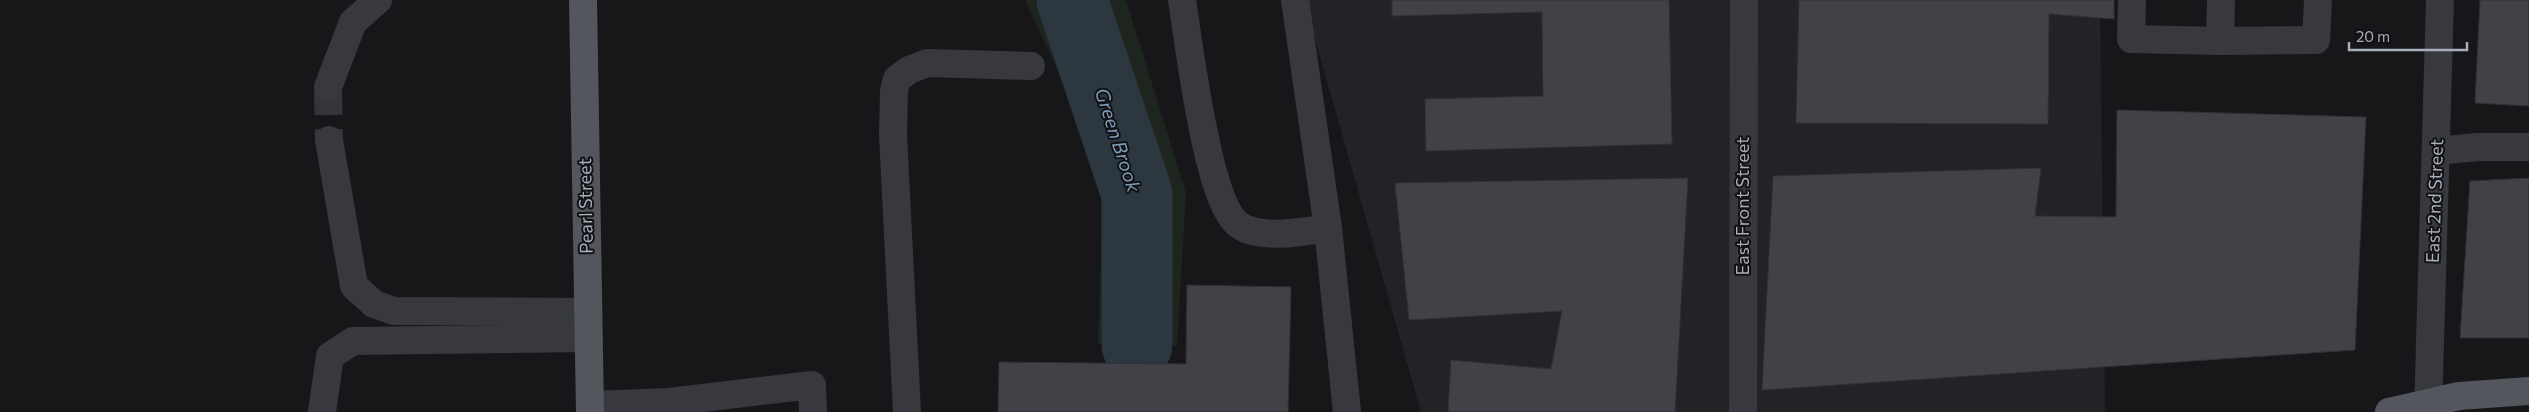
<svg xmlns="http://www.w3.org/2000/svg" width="2529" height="412" viewBox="0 0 2529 412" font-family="Commissioner,sans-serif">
<rect width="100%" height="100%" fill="#17171a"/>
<polygon fill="#232327" points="1304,0 2100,0 2105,412 1421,412"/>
<polygon fill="#1d251e" points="1025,0 1126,0 1186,193 1177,346 1098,344 1104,171"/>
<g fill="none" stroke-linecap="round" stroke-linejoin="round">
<polyline stroke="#2c373f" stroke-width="71" points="1072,0 1137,194 1137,345"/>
</g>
<g fill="#414247" stroke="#313136">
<polygon points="1392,0 1669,0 1672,144 1426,151 1425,99 1543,96 1542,12 1392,16"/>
<polygon points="1799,0 2114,0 2114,19 2049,14 2048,124 1796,123"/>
<polygon points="2480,0 2529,0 2529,106 2475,103"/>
<polygon points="2117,110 2366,117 2355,350 1762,390 1773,176 2041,168 2035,216 2116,217"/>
<polygon points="1688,178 1675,412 1448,412 1451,360 1551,369 1562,311 1409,320 1395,183"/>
<polygon points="2529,178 2529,338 2460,338 2470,181"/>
<polygon points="1187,285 1291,287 1288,412 998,412 999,362 1186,364"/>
</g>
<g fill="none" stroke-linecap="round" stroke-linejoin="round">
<polyline stroke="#34353a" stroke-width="28" stroke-dasharray="28 14" stroke-linecap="butt" points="328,87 329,140"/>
<g stroke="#38393f" stroke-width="28">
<path d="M1182,0C1189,43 1207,203 1239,225C1260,240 1304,232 1328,228"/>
<polyline points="1295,0 1328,228 1347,412"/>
<polyline points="2132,0 2131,39 2220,41 2316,40 2318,0"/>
<polyline points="2220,41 2221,0"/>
<polyline points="328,87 353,22 378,0"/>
<polyline points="329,140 354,286 374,304 394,311 588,312"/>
<polyline points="2436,151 2478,147 2529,147"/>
<polyline points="590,405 669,402 812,385 813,412"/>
<polyline points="322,412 330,356 353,341 588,338"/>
<polyline points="907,412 893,135 894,91 897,79 909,70 927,63 1031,66"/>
<polyline points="1743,412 1744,0"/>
<polyline points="2428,412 2440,0"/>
</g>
<g stroke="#54565e" stroke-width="28">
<polyline points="583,0 590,412"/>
<polyline points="2389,412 2459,396 2529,391"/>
</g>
</g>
<g text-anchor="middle" stroke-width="4" stroke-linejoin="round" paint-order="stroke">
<g font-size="18" fill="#a8aebb" stroke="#121215">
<text transform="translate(2435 201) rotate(-88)" y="6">East 2nd Street</text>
<text transform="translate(586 206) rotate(-91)" y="6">Pearl Street</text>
<text transform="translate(1743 206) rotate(-90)" y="6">East Front Street</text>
</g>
<g font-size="19" font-style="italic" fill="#7c9db9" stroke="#121215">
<text transform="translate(1118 140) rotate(72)" y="7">Green Brook</text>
</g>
</g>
<path d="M2349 42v8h118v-8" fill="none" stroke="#a8aebb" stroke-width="2.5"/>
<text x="2356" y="42" font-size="15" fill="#a8aebb" stroke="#121215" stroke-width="4" paint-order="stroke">20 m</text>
</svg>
